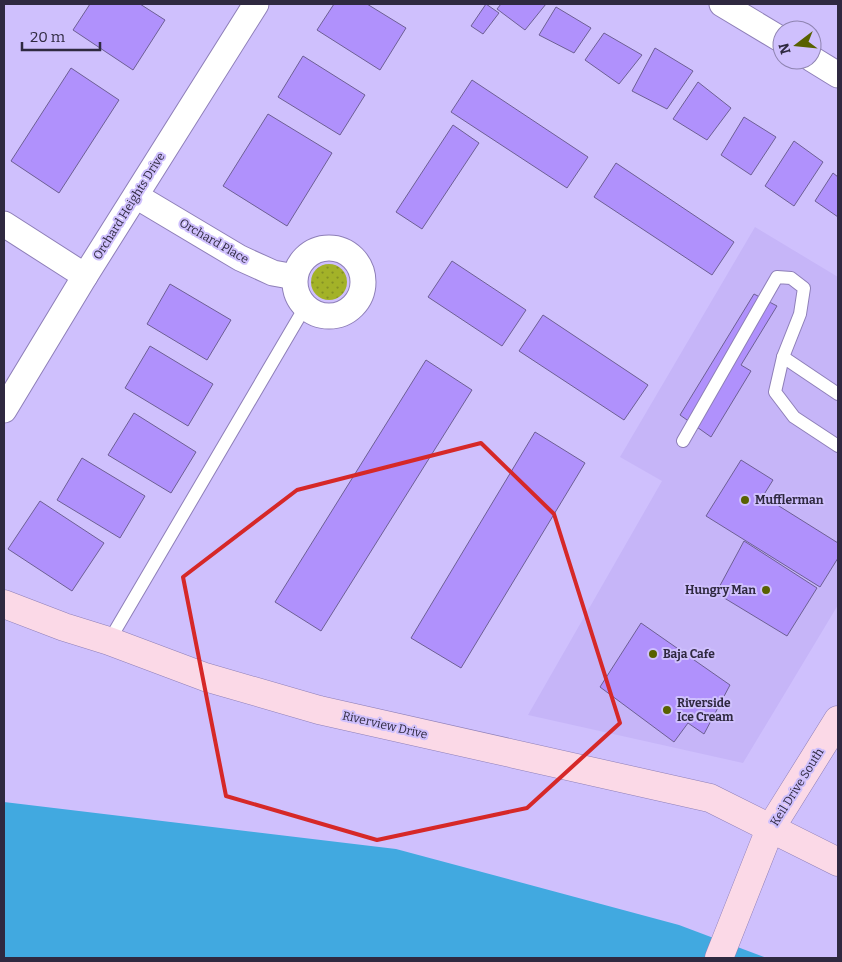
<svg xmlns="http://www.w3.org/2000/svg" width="842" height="962" viewBox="0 0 842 962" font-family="Bitter,serif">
<defs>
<pattern id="green-dots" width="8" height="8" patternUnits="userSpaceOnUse" patternTransform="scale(1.25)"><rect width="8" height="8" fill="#a3b228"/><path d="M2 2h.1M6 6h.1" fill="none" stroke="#859124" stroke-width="1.8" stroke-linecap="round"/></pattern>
</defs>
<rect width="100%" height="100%" fill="#cfc0fd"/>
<polygon fill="#c6b5f8" points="755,227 838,277 838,605 743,763 528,715 662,481 620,457"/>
<circle fill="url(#green-dots)" cx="329" cy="282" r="18"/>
<polygon fill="#41a9e0" points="4,802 396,849 679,925 767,958 4,958"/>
<g fill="#b091fc" stroke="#6d5f94">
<polygon points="90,4 140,4 165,20 133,70 73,30"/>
<polygon points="334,4 367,4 406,28 380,70 317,30"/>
<polygon points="486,4 499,13 483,34 471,26"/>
<polygon points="501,4 546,4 525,30 497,9"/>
<polygon points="556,7 591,28 574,53 539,35"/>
<polygon points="604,33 642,55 619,84 585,60"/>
<polygon points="655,48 693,71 667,109 632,91"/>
<polygon points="303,56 365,95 340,135 278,97"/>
<polygon points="71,68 119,100 59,193 11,161"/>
<polygon points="472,80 588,157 567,188 451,112"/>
<polygon points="698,82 731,108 707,140 673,119"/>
<polygon points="268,114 332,153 287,226 223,186"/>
<polygon points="744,117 776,137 751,175 721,155"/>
<polygon points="453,125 479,143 422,229 396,212"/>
<polygon points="794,141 823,162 794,206 765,186"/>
<polygon points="616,163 734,242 712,275 594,197"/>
<polygon points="833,173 838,177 838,217 815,201"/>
<polygon points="452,261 526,310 502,346 428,297"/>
<polygon points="170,284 231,320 207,360 147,324"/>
<polygon points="754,294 777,306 741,365 751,371 711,437 680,415"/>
<polygon points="543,315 648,385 624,420 519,351"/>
<polygon points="150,346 213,384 188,426 125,388"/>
<polygon points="426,360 472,390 321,631 275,602"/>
<polygon points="134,413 196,452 171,493 108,455"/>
<polygon points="535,432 585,463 461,668 411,638"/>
<polygon points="82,458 145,496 120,538 57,500"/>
<polygon points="741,460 773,480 763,496 838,543 838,558 820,587 706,516"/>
<polygon points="40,501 104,543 72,591 8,549"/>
<polygon points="744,541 817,588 787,636 716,593"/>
<polygon points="641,623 730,685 704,734 688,723 674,742 600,687"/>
</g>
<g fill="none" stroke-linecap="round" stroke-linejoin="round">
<g stroke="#8e7fb8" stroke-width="14">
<g id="lane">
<polyline points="783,357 838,394"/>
<polyline points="683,441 777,277 791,278 804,288 800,314 783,357 775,392 794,417 838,446"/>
<polyline points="109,641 305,307"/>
</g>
</g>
<g stroke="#8e7fb8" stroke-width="27">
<g id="street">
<polyline points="722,4 782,40"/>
<polyline points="812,59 838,75"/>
<polyline points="136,196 240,258 273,273 295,277"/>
<polyline points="4,224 85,276"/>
<circle cx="329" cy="282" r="34"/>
<polyline points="4,410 85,276 256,4"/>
</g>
</g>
<g stroke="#8e7fb8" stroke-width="29">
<g id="secondary">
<polyline points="4,604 64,627 109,641 205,677 319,710 710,798 838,862"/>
<polyline points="719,958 770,829 838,720"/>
</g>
</g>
<use href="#lane" stroke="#fff" stroke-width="12"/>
<use href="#street" stroke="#fff" stroke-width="25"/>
<use href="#secondary" stroke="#fbd9e7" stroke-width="28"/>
</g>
<path fill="none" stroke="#d62828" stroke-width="4" stroke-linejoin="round" d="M481,443L554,514L620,723L527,808L377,840L226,796L183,577L297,490Z"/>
<g fill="#586100" stroke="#cfc0fd" stroke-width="2">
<circle cx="745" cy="500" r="5"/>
<circle cx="766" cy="590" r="5"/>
<circle cx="653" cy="654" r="5"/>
<circle cx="667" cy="710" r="5"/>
</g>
<g text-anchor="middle" stroke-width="4" stroke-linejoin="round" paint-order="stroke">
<g font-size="12" fill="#2f2940" stroke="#cfc0fd">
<text transform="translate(129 206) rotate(-58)" y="4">Orchard Heights Drive</text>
<text transform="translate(214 241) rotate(30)" y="4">Orchard Place</text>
<text transform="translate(385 725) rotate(13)" y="4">Riverview Drive</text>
<text transform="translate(797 787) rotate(-58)" y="4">Keil Drive South</text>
</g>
<g font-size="12" font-weight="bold" fill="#2f2940" stroke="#cfc0fd" text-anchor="start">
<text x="755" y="504">Mufflerman</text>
<text x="756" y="594" text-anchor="end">Hungry Man</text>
<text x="663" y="658">Baja Cafe</text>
<text x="677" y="707">Riverside<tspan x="677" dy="14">Ice Cream</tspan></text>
</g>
</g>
<rect width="842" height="962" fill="none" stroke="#2f2940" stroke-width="10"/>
<g transform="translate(797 45) rotate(254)"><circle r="24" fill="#cfc0fd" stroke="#8f84b1"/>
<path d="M0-4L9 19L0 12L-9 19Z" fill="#586100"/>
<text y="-8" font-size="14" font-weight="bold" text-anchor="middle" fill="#2f2940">N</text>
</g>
<path d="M22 42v8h78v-8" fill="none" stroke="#2f2940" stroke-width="2.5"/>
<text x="30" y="42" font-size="15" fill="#2f2940" stroke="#cfc0fd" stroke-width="4" paint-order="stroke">20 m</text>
</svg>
